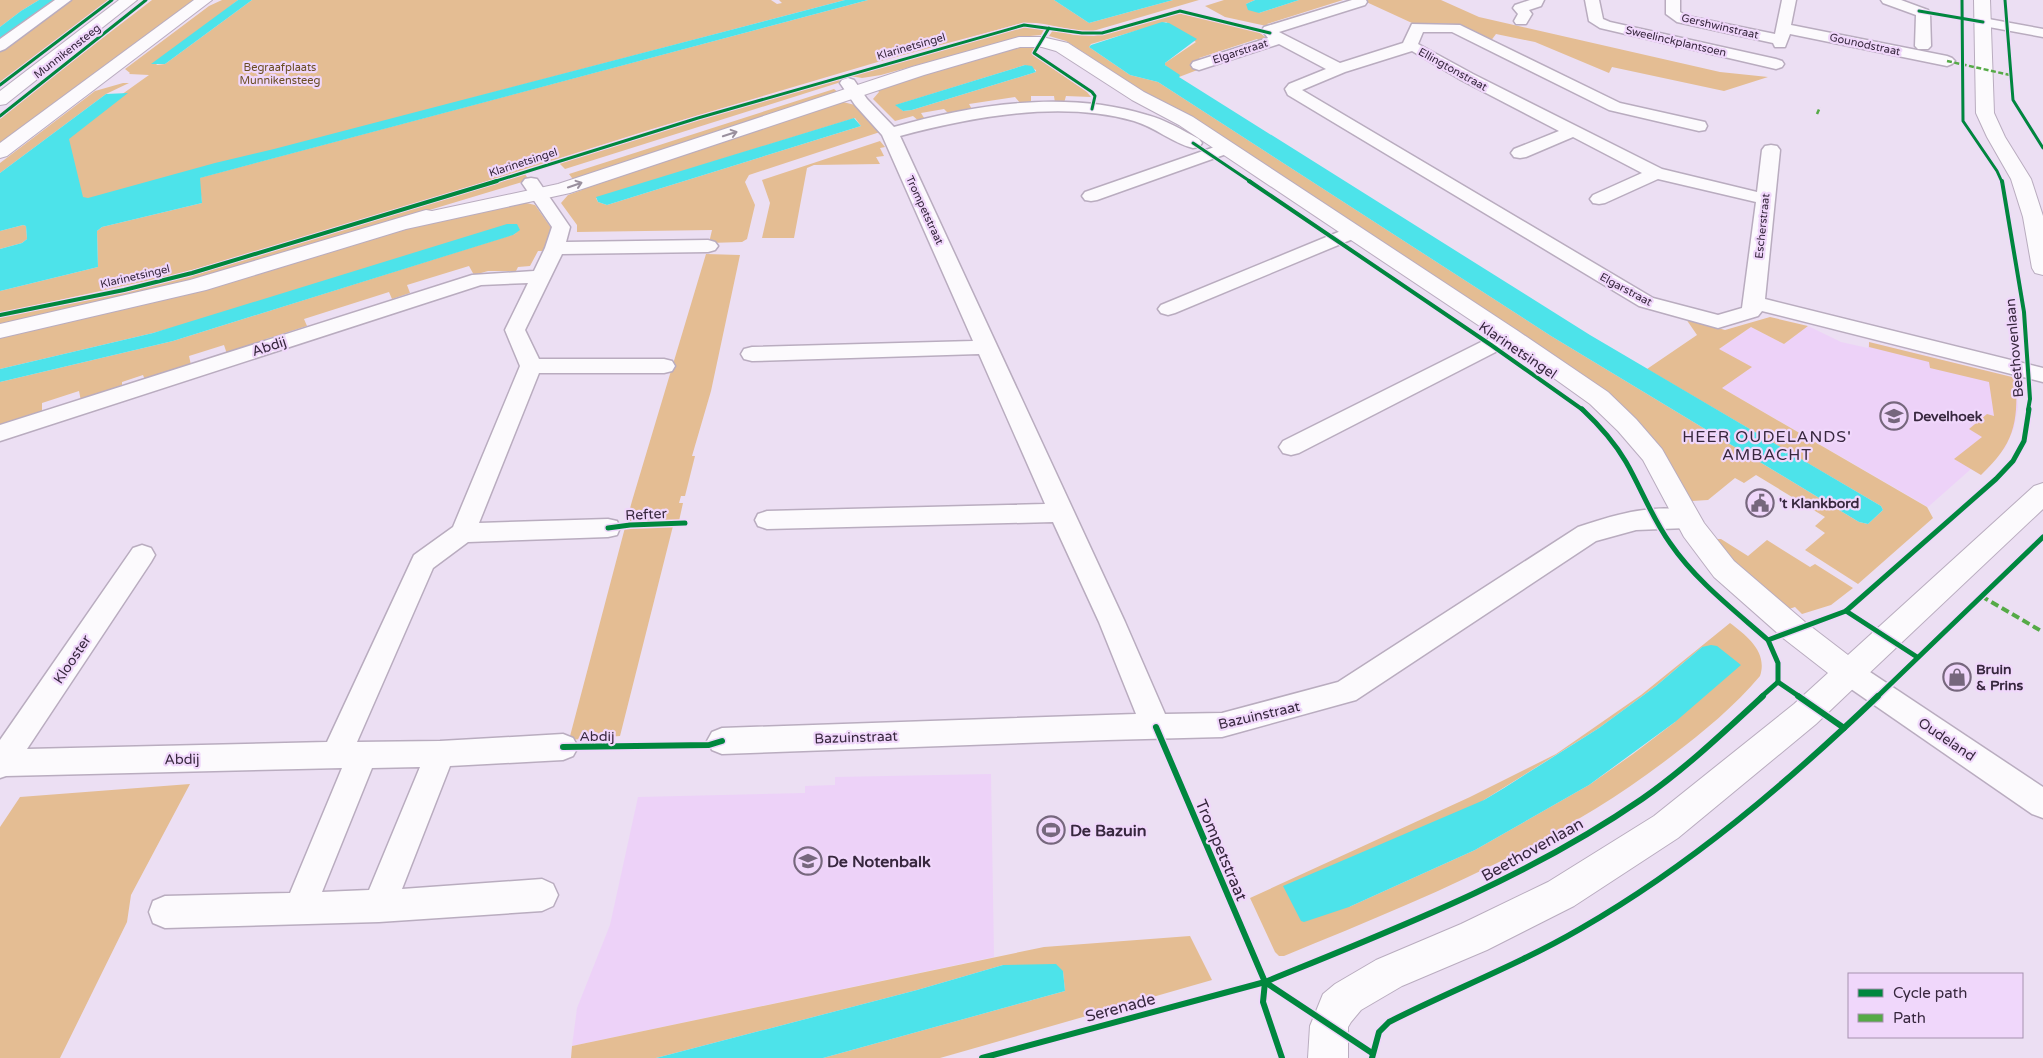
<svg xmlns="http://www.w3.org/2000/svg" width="2043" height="1058" viewBox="0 0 2043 1058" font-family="'Varela Round',sans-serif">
<rect width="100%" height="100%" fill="#ecdff3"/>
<g fill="#edd2f8">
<polygon points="1808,326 1841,342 1868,348 1869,342 2012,377 2016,381 2018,407 2014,428 2005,448 1981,475 1971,469 1928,507 1722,388 1724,386 1718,350 1751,327 1784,344"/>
<polygon points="991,774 994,957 572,1046 577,1008 610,925 638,797 805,793 805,786 835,785 835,777"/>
</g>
<g fill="#e4bd93" fill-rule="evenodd">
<polygon points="0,0 39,0 21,11 0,27"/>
<polygon points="69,0 111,0 0,83 0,51"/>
<polygon points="152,0 195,0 0,145 0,117"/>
<polygon points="222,0 238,0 156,65 165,64 252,0 771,0 777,4 782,3 779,0 845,0 491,93 75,205 55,142 149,75 129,74 130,73 125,69 209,6"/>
<path d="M868,0H1054L1089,23L1173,0H1199L1093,31C1069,32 1046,21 1023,23L881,61L652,129L371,218L178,274L0,313V291L98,267L97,231L102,227L202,203L199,178Z"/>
<polygon points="1224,0 1255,0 1246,4 1259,13 1299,0 1343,0 1267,24 1271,27 1225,17 1205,6"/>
<polygon points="1362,0 1441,0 1479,17 1720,72 1768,77 1724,91 1612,67 1609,73 1535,42 1496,34 1490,42 1455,24 1412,23"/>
<polygon points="1177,13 1256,30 1268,39 1261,42 1257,39 1199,58 1202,61 1200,69 1179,77 1165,65 1165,63 1196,42 1166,22 1091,44 1089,47 1130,75 1158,82 1551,336 1859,522 1868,524 1883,510 1881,506 1647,369 1697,335 1686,319 1725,330 1770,317 1808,326 1784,344 1751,327 1719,349 1752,367 1722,388 1927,507 1933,518 1858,584 1805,550 1825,533 1815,526 1825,517 1756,475 1744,483 1735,478 1708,500 1692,501 1666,456 1654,441 1152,97 1066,41 1049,36 1053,30 1074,35 1094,36"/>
<polygon points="1032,25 1045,28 1041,35 1019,37 881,75 862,78 849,76 1017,27"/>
<path d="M1018,48H1034L1033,55L1087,92L1091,97L1066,96L1064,103H1055L1054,96H1031V103L1021,104L1015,97L969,104L973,111L950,115L944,109L921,113L926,121L920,122L913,116L895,121L873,99L879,92L877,89L1009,49ZM1025,65L1036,70V72L912,110L903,111L896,105Z"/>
<polygon points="838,79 841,82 565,169 559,163 673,127"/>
<polygon points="123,83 129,83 106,94 0,173 0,163 95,91"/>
<polygon points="834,89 840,94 575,182 569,174"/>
<path d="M843,102L855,105L880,132L749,175L745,182L755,205L747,239L742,242L709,243L712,230L577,232V225L561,203L568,195L582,190L580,187ZM855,118L861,126L607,205L598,202L596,198Z"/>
<polygon points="880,141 885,147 880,148 884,156 876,157 880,164 814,165 807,168 794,238 762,238 770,203 762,180"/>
<polygon points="525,174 529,180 207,277 0,324 0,317 141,287 210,270"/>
<polygon points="522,202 535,205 552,229 544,251 538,251 530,266 518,267 516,271 488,271 474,275 469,266 407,285 410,293 392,299 389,292 304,319 307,326 266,339 267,341 227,354 224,345 189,356 191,365 145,380 143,375 122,382 122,385 81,401 79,391 42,403 42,413 0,427 0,382 173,341 518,233 153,333 0,369 0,336 133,307 453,215"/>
<polygon points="23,225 26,226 27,239 22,243 0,249 0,231"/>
<polygon points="706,254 740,255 711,391 692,456 695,456 685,496 681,496 679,503 683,503 679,521 674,522 620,736 569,740 632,501"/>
<path d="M1869,342L2012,377L2016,381C2018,424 2014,444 1981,475L1954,459L1982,437L1969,429L1987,414L1994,416L1989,382L1930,368L1929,362L1869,347Z"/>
<polygon points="1716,539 1721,539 1748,556 1767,540 1810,567 1815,564 1853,588 1831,605 1802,614 1795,607 1786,610 1742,572"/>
<path d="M1730,623C1747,636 1768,652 1760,676C1735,706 1703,732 1673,755C1556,846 1420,900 1284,956H1279L1275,952L1250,898L1470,797L1556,754L1641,695ZM1702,647L1675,722L1633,754L1589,785L1475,850L1349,907L1484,800L1599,728L1656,686Z"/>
<polygon points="190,784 131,895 127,922 60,1058 0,1058 0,827 20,797"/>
<polygon points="1190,936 1212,980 940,1058 823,1058 1065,991 1063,971 1003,965 917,990 656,1058 571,1058 572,1046 1044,947"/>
</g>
<g fill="#4de3ea">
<polygon points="39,0 54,0 0,38 0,27 21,11"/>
<polygon points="238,0 252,0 165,64 151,64"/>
<polygon points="845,0 868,0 200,178 202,203 102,227 97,231 98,267 0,291 0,249 22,243 27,239 26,226 23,225 0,231 0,173 106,94 128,93 69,139 83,197 88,198 215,163 274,149"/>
<polygon points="1054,0 1173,0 1089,23"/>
<polygon points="1255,0 1299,0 1259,13 1248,10 1246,4"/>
<polygon points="1162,22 1169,23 1197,39 1165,63 1165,65 1180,75 1179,77 1590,335 1881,506 1883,510 1868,524 1859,522 1551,336 1158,82 1130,75 1089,47 1091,45"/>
<polygon points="1025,65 1032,66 1036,72 912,110 903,111 895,105"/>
<polygon points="854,118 861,126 607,205 598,202 596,197"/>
<polygon points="507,224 517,224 520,230 513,235 173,341 0,382 0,369 153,333"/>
<polygon points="1711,645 1717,646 1741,665 1675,722 1589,785 1475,850 1349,907 1304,922 1301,921 1283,886 1484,800 1504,788 1599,728 1656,686 1702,647"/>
<polygon points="1056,964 1063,971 1065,991 823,1058 656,1058 917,990 1003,965"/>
</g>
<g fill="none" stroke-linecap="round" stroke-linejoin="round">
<g stroke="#b9acbf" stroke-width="3">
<g id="street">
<polygon points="55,0 71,0 5,49 0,51 0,39"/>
<path d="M1352,0H1366L1367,2L1365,5L1279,32L1340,63L1403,43L1412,24L1460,25L1620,103L1705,122L1707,126L1705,130L1699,131L1609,110L1452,32H1423L1418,44L1473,74L1662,169L1757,192L1762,150L1765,146L1771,145L1777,146L1780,150L1765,299L2043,368V382L1762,311L1758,316L1718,328L1639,306L1288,95L1285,89L1289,84L1326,69L1279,44L1199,70L1193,68L1191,65L1193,62L1268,38L1262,30L1264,27ZM1412,51L1461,80L1559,131L1514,149L1511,153L1514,157L1520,158L1526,157L1573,137L1642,173L1593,195L1590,199L1593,203L1599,204L1605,203L1658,179L1756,202L1742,308L1718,315L1653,298L1302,90L1345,72Z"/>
<polygon points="1530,0 1544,0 1541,6 1529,10 1532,14 1526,24 1516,24 1514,21 1518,14 1513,8 1515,5"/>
<polygon points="1585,0 1599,0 1603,19 1610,22 1776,59 1782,61 1784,64 1782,67 1776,69 1600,28 1589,21"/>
<polygon points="1666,0 1680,0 1680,12 1687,16 1775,34 1782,0 1796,0 1791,25 1947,56 1952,58 1955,61 1952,64 1947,66 1790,34 1785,47 1775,47 1773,43 1677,22 1666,14"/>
<polygon points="1881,0 1901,0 1928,10 1930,13 1931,46 1928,49 1918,49 1915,46 1916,15 1883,3"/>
<polygon points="1983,18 2043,29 2043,37 1978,25 1976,22 1978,19"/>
<path d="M848,78L854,80L867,99L894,127C974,104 1066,90 1147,115C1166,120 1182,130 1199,139L1202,143L1199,147L1193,148C1172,143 1155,127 1134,121C1060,100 972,117 900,136L1125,622L1165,714L1222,713L1338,682L1578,527C1614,515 1658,501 1696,513L1699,519L1696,525L1687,528L1636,530L1596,541L1356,700L1222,737L1107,740L722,754L712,750L707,741L712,732L722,728L1136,714L1099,622L1053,522L767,529L758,526L755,520L758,514L767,511L1045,504L979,354L752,361L744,359L741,354L744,349L752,347L973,341L882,135L855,105L840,83L842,80Z"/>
<polygon points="1226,143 1232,144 1235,148 1232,152 1097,200 1091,201 1085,200 1082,196 1085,192"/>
<path d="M531,178L537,179L570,227L566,242L708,240L715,242L718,246L715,250L708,252L562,254L525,330L539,359H664L672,361L675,366L672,371L664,373H539L479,523L608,519L617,521L620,528L617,535L608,537L468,542L433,568L357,742L440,741L563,734L573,738L578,747L573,756L563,760L450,766L402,889L542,879L553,884L558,895L553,906L542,911L379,922L165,928L153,923L149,912L153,901L165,896L290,893L342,768L6,776L0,778V740L133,548L142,545L151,548L155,555L151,562L27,749L327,742L414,555L453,527L520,366L505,330L528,283L481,285L0,441V425L472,275L534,271L545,248L552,227L522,183L525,179ZM420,767L369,890L322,892L372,768Z"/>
<polygon points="1353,226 1360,228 1362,232 1360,236 1175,313 1168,315 1161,313 1158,309 1161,305"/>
<polygon points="1510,329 1517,331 1521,336 1517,341 1299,453 1291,455 1283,453 1279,447 1283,441 1503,331"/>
<polygon points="1851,662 1861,666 2043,787 2043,818 2032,814 1841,682 1837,674 1841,666"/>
</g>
</g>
<g stroke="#b9acbf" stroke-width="2">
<g id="secondary">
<polygon points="119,0 137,0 6,104 0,105 0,91"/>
<polygon points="194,0 212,0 7,156 0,158 0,143"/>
<polygon points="1974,0 1990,0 1994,113 2005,137 2031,179 2043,216 2043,275 2035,273 2032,268 2023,217 2011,179 1987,137 1976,113"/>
<polygon points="1019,37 1042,37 1068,43 1144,92 1193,117 1518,331 1608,392 1636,419 1662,449 1704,523 1734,561 1805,622 1848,655 2034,486 2043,483 2043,509 1864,678 1862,683 1857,685 1816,724 1678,838 1574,906 1487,950 1402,986 1361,1010 1351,1022 1348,1027 1348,1058 1308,1058 1310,1026 1323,994 1335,984 1376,960 1461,924 1548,882 1654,816 1794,704 1828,673 1783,638 1714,577 1684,537 1643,460 1618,431 1590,404 1502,341 1179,125 1132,100 1056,51 1042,47 1020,47 924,75 570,193 406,229 206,290 0,338 0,324 190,280 419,212 426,210 432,211 558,184 912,67"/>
</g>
</g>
<use href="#street" fill="#fcfafd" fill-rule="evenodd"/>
<use href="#secondary" fill="#fcfafd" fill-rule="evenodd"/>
<g stroke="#55aa46" stroke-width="2.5" stroke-dasharray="5 2.5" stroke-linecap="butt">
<polyline points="1947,61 2010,75"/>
<polyline points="1817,114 1820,107"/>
</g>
<polyline stroke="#55aa46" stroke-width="4" stroke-dasharray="8 4" stroke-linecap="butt" points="1981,596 2043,632"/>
<g stroke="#f0d7fb" stroke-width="5">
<g id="cycleway-far3">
<polyline points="1962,0 1963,121 1997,171 2002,182"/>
<polyline points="2005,0 2013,100 2043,148"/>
<polyline points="1919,11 1983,22"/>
<polyline points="1049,28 1034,53 1092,92 1095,96 1092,109"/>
<polyline points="0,85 112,0"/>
<polyline points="0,116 146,0"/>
<polyline points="1193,143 1251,182"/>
<polyline points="493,182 698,118 1024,25 1082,33 1102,33 1180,11 1270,33"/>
</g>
</g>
<g stroke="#f0d7fb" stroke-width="6">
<g id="cycleway-far2">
<polyline points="1249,181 1491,345 1583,410"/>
<polyline points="2002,181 2024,312 2030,399 2028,410"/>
<polyline points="0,315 124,290 192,273 497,181"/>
</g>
</g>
<g stroke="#f0d7fb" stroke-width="8">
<g id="cycleway-far1">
<path d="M1582,409C1598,424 1615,443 1626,462C1641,488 1652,518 1670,543C1696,581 1734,610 1768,640"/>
<polyline points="608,528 630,525 685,523"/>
<polyline points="1846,611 1917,657"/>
<polyline points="1778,682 1800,697"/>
<polyline points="1761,697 1778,682 1778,663 1768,640 1846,611 1996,479 2013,461 2024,441 2029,409"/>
<polyline points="1877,697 2043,537"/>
</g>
</g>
<g stroke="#f0d7fb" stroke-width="9">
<g id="cycleway">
<polyline points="1798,696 1844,728"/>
<polyline points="1156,727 1265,982"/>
<polyline points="563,747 709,745 722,741"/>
<polyline points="1265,982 1372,1053"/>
<polyline points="982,1058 1265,982"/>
<path d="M1282,1058L1263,1002L1265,982C1395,929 1526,879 1642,799C1685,769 1724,732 1763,696"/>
<path d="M1372,1058L1379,1032L1389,1022C1452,990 1518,965 1580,929C1690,866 1787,783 1878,696"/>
</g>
</g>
<use href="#cycleway-far3" stroke="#00873e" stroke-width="3"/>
<use href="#cycleway-far2" stroke="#00873e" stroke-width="4"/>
<use href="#cycleway-far1" stroke="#00873e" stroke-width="5"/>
<use href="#cycleway" stroke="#00873e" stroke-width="6"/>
</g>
<defs><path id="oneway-shaft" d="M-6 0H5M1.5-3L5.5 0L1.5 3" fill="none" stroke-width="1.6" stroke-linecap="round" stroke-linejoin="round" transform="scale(1.25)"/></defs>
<g stroke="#9a909e">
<use href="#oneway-shaft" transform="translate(730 134) rotate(-18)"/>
<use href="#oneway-shaft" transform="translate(575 185) rotate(-19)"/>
</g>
<defs>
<g id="school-ring" transform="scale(1.4375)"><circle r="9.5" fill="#f0d7fb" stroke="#76677d" stroke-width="1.5"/><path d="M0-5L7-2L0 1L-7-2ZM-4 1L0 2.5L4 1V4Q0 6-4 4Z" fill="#76677d"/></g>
<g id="civic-ring" transform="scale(1.4375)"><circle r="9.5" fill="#f0d7fb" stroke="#76677d" stroke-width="1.5"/><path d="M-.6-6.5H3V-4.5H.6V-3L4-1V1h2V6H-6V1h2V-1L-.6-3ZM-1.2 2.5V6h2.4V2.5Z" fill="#76677d"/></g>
<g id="shop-ring" transform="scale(1.4375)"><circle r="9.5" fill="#f0d7fb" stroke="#76677d" stroke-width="1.5"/><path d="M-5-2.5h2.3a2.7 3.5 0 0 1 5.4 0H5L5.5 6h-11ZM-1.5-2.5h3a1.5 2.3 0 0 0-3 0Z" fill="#76677d"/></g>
<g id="stadium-ring" transform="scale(1.4375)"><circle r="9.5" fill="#f0d7fb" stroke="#76677d" stroke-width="1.5"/><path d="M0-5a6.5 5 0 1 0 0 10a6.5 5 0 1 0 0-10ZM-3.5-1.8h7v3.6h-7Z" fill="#76677d"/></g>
</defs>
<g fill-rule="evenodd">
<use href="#school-ring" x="1894" y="416"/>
<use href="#civic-ring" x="1760" y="503"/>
<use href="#shop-ring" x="1957" y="677"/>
<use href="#stadium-ring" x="1051" y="830"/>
<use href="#school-ring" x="808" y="861"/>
</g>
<g text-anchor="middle" stroke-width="4.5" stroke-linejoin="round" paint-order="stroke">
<g font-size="11" fill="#37273e" stroke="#f0d7fb">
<text transform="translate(1720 26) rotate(13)" y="4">Gershwinstraat</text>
<text transform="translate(1676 41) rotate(13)" y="4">Sweelinckplantsoen</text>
<text transform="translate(1865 44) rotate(12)" y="4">Gounodstraat</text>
<text transform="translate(911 46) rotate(-16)" y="4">Klarinetsingel</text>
<text transform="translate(67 51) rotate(-38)" y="4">Munnikensteeg</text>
<text transform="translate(1240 51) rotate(-18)" y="4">Elgarstraat</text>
<text transform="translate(1453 69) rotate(29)" y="4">Ellingtonstraat</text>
<text transform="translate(523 162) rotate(-18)" y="4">Klarinetsingel</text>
<text transform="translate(925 210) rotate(65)" y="4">Trompetstraat</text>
<text transform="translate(1762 226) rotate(-84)" y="4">Escherstraat</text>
<text transform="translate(135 276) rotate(-13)" y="4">Klarinetsingel</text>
<text transform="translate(1626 289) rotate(28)" y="4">Elgarstraat</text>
</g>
<g font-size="11" fill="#694e24" stroke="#f0d7fb">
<text x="280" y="71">Begraafplaats<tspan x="280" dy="13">Munnikensteeg</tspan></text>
</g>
<g font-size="14" fill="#37273e" stroke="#f0d7fb">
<text transform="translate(269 346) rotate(-18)" y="5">Abdij</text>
<text transform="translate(2014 348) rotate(-95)" y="5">Beethovenlaan</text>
<text transform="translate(1518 350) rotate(34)" y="5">Klarinetsingel</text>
<text transform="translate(646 514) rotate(-3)" y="5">Refter</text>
<text transform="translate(72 659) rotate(-56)" y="5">Klooster</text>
<text transform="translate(1259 715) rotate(-13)" y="5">Bazuinstraat</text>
<text x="597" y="741">Abdij</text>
<text transform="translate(856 737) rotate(-2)" y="5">Bazuinstraat</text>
<text transform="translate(1947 739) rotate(34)" y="5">Oudeland</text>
<text transform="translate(182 759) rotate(-1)" y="5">Abdij</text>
</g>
<g font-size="14" font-weight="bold" fill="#37273e" stroke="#f0d7fb" text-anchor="start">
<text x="1913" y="421">Develhoek</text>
<text x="1779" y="508">'t Klankbord</text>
<text x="1976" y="674">Bruin<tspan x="1976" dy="16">&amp; Prins</tspan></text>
</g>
<g font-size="16" letter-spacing="1" fill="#37273e" stroke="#f0d7fb">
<text x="1767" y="442">HEER OUDELANDS'<tspan x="1767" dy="18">AMBACHT</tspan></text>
</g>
<g font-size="16" font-weight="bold" fill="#37273e" stroke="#f0d7fb" text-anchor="start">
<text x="1070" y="836">De Bazuin</text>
<text x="827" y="867">De Notenbalk</text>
</g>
<g font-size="16" fill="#37273e" stroke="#f0d7fb">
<text transform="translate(1532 849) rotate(-29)" y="6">Beethovenlaan</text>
<text transform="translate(1222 850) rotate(67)" y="6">Trompetstraat</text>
<text transform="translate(1120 1007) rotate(-15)" y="6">Serenade</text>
</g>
</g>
<rect x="1848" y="973" width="175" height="65" fill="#f0d7fb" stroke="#a691af"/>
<rect x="1858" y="989" width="25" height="8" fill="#00873e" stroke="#a691af"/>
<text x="1893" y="998" font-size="15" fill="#37273e">Cycle path</text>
<rect x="1858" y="1014" width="25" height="8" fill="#55aa46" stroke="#a691af"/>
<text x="1893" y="1023" font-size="15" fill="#37273e">Path</text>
</svg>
